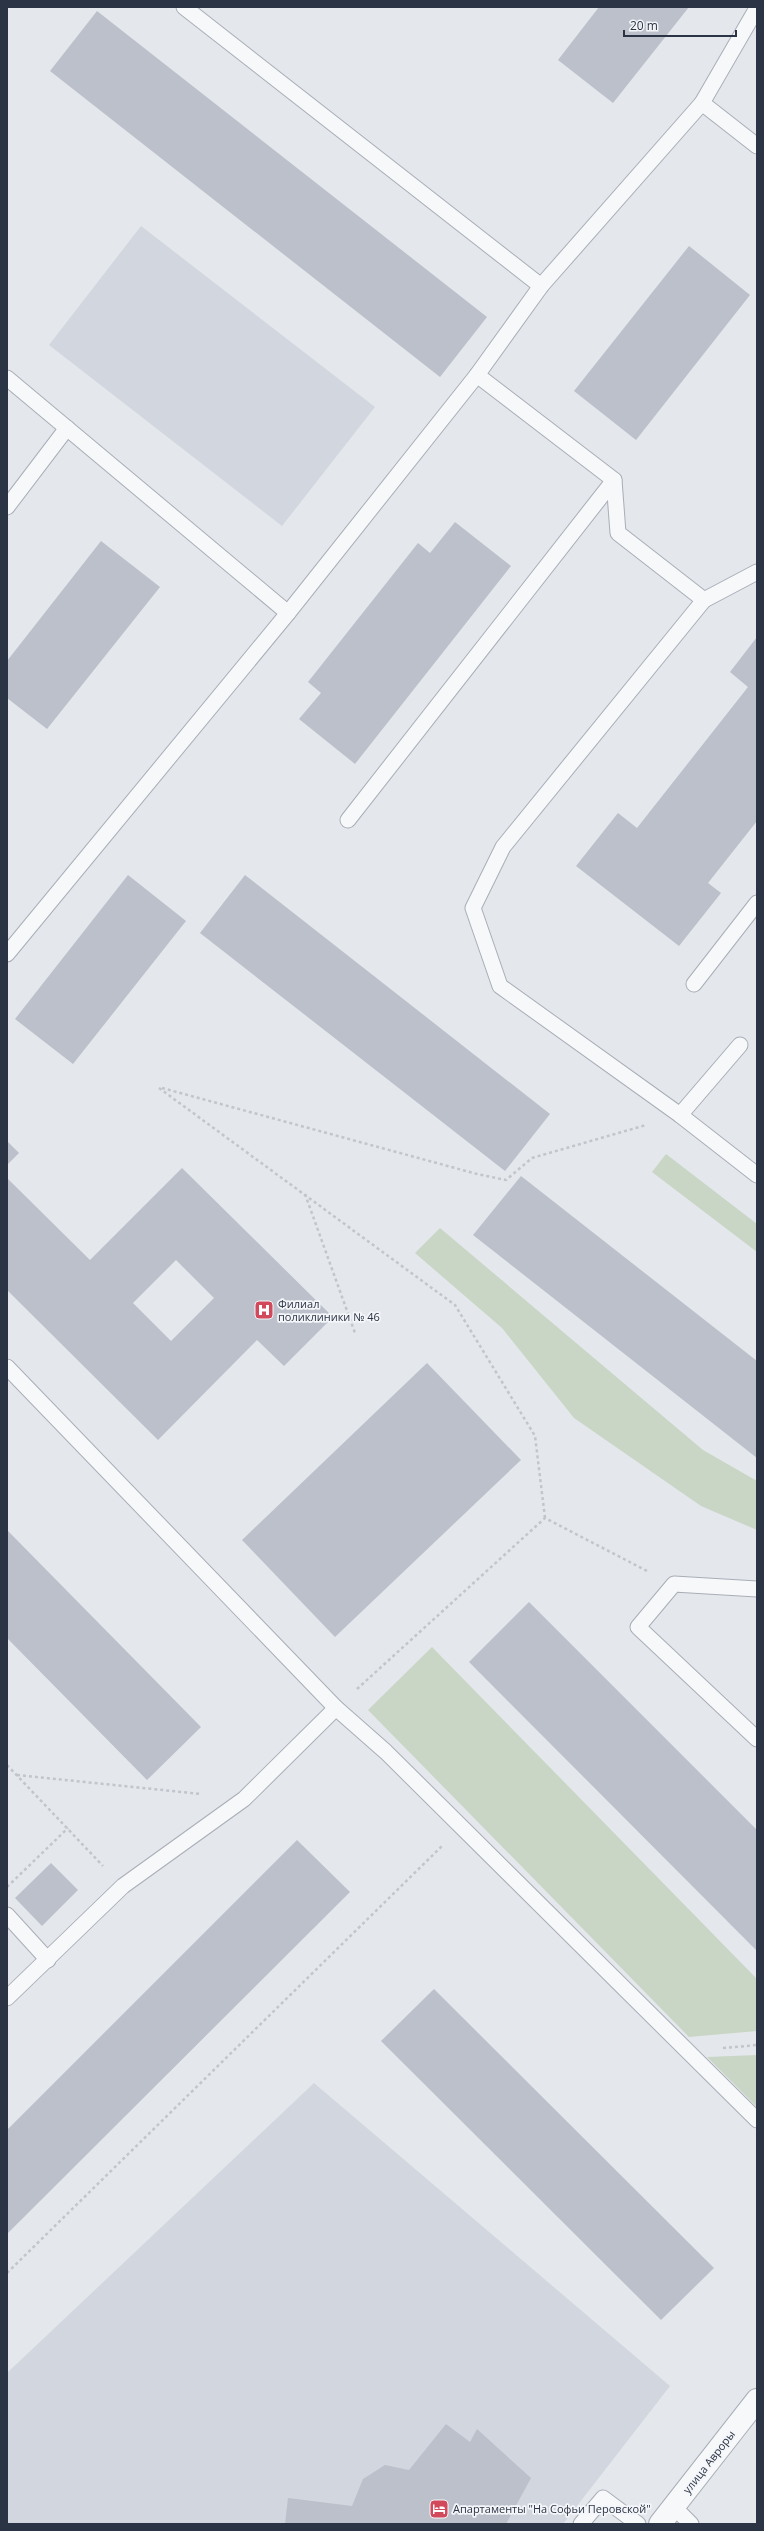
<svg xmlns="http://www.w3.org/2000/svg" width="764" height="2531" viewBox="0 0 764 2531" font-family="'Open Sans',sans-serif">
<rect width="100%" height="100%" fill="#e4e7ec"/>
<g fill="#d2d6de">
<polygon points="141,226 375,407 282,526 49,345"/>
<polygon points="314,2083 670,2386 563,2524 7,2524 7,2373"/>
</g>
<g fill="#c9d6c5">
<polygon points="666,1154 757,1224 757,1252 652,1172"/>
<polygon points="440,1228 703,1450 757,1481 757,1530 701,1506 574,1418 502,1328 415,1253"/>
<polygon points="432,1647 757,1979 757,2031 689,2037 368,1710"/>
<polygon points="757,2055 757,2107 707,2057"/>
</g>
<g fill="#bbc0ca" fill-rule="evenodd">
<polygon points="599,7 689,7 613,103 558,60"/>
<polygon points="97,11 487,317 440,377 50,71"/>
<polygon points="689,246 750,295 636,440 574,391"/>
<polygon points="455,522 511,566 355,764 299,719 321,693 308,682 418,543 430,553"/>
<polygon points="101,541 160,587 47,729 7,698 7,661"/>
<polygon points="757,637 757,821 708,883 721,893 679,946 576,866 618,813 637,828 748,687 730,672"/>
<polygon points="128,875 186,921 73,1064 15,1019"/>
<polygon points="245,875 550,1114 505,1171 200,933"/>
<polygon points="7,1141 19,1153 7,1165"/>
<path d="M182,1168L333,1317L284,1366L257,1340L158,1440L7,1290V1178L90,1260ZM176,1260L214,1298L171,1341L133,1303Z"/>
<polygon points="521,1176 757,1361 757,1458 473,1235"/>
<polygon points="427,1363 521,1460 335,1637 242,1540"/>
<polygon points="7,1530 201,1727 147,1780 7,1638"/>
<polygon points="529,1602 757,1830 757,1951 469,1662"/>
<polygon points="297,1840 350,1892 7,2234 7,2130"/>
<polygon points="51,1863 78,1890 42,1926 15,1898"/>
<polygon points="434,1989 714,2268 661,2320 381,2041"/>
<polygon points="446,2424 470,2442 477,2429 531,2478 506,2524 285,2524 288,2498 352,2506 363,2479 385,2465 409,2470"/>
</g>
<g fill="none" stroke-linecap="round" stroke-linejoin="round">
<g stroke="#a9aeb7" stroke-width="17">
<g id="service">
<polyline points="184,7 541,286"/>
<polyline points="702,103 757,8"/>
<polyline points="477,375 614,480 618,533 704,600 757,572"/>
<polyline points="7,378 288,613"/>
<polyline points="7,507 67,428"/>
<polyline points="704,600 503,847 473,908 500,986 680,1115 757,1175"/>
<polyline points="348,820 614,480"/>
<polyline points="7,954 288,613 477,375 541,286 702,103 757,146"/>
<polyline points="694,984 757,903"/>
<polyline points="680,1115 740,1045"/>
<polyline points="7,1367 336,1708 386,1752 757,2120"/>
<polyline points="757,1589 674,1584 638,1627 757,1739"/>
<polyline points="7,1915 48,1960"/>
<polyline points="7,1998 123,1886 244,1799 336,1708"/>
<polyline points="674,2507 691,2524"/>
<polyline points="581,2524 603,2498 638,2524"/>
</g>
</g>
<g stroke="#a9aeb7" stroke-width="24">
<polyline id="tertiary" points="660,2524 757,2400"/>
</g>
<g stroke="#c2c5cb" stroke-width="2.5" stroke-dasharray="3 3" stroke-linecap="butt">
<polyline points="159,1088 455,1305 535,1436 545,1518"/>
<polyline points="162,1088 477,1174 506,1180 532,1158 646,1125"/>
<polyline points="305,1194 355,1333"/>
<polyline points="357,1689 545,1518 649,1572"/>
<polyline points="7,1765 103,1866"/>
<polyline points="17,1775 201,1794"/>
<polyline points="7,1887 68,1828"/>
<polyline points="723,2048 757,2045"/>
<polyline points="7,2273 442,1846"/>
</g>
<use href="#service" stroke="#f7f8fa" stroke-width="15"/>
<use href="#tertiary" stroke="#f7f8fa" stroke-width="22"/>
</g>
<defs>
<g id="hospital-square" transform="scale(1)"><rect x="-9" y="-9" width="18" height="18" rx="4" fill="#d1495b" stroke="#f4f6f9"/><path d="M-5-5h3v3.5h4V-5h3V5h-3V1.5h-4V5h-3Z" fill="#fff"/></g>
<g id="hotel-square" transform="scale(1)"><rect x="-9" y="-9" width="18" height="18" rx="4" fill="#d1495b" stroke="#f4f6f9"/><path d="M-6-4.5h1.5V1H6V5H4.5V3h-9V5H-6ZM-4 0a1.8 1.8 0 1 1 3.6 0ZM.5 0V-2.5h3Q6-2.5 6 0Z" fill="#fff"/></g>
</defs>
<g fill-rule="evenodd">
<use href="#hospital-square" x="264" y="1310"/>
<use href="#hotel-square" x="439" y="2509"/>
</g>
<g text-anchor="middle" stroke-width="3.5" stroke-linejoin="round" paint-order="stroke">
<g font-size="11" fill="#2b3445" stroke="#f4f6f9" text-anchor="start">
<text x="278" y="1308">Филиал<tspan x="278" dy="13">поликлиники № 46</tspan></text>
<text x="453" y="2513">Апартаменты "На Софьи Перовской"</text>
</g>
<g font-size="11" fill="#2b3445" stroke="#f4f6f9">
<text transform="translate(709 2462) rotate(-52)" y="4">улица Авроры</text>
</g>
</g>
<rect width="764" height="2531" fill="none" stroke="#2b3445" stroke-width="16"/>
<path d="M624 30v6h112v-6" fill="none" stroke="#2b3445" stroke-width="2"/>
<text x="630" y="30" font-size="12" fill="#2b3445" stroke="#f4f6f9" stroke-width="3" paint-order="stroke">20 m</text>
</svg>
